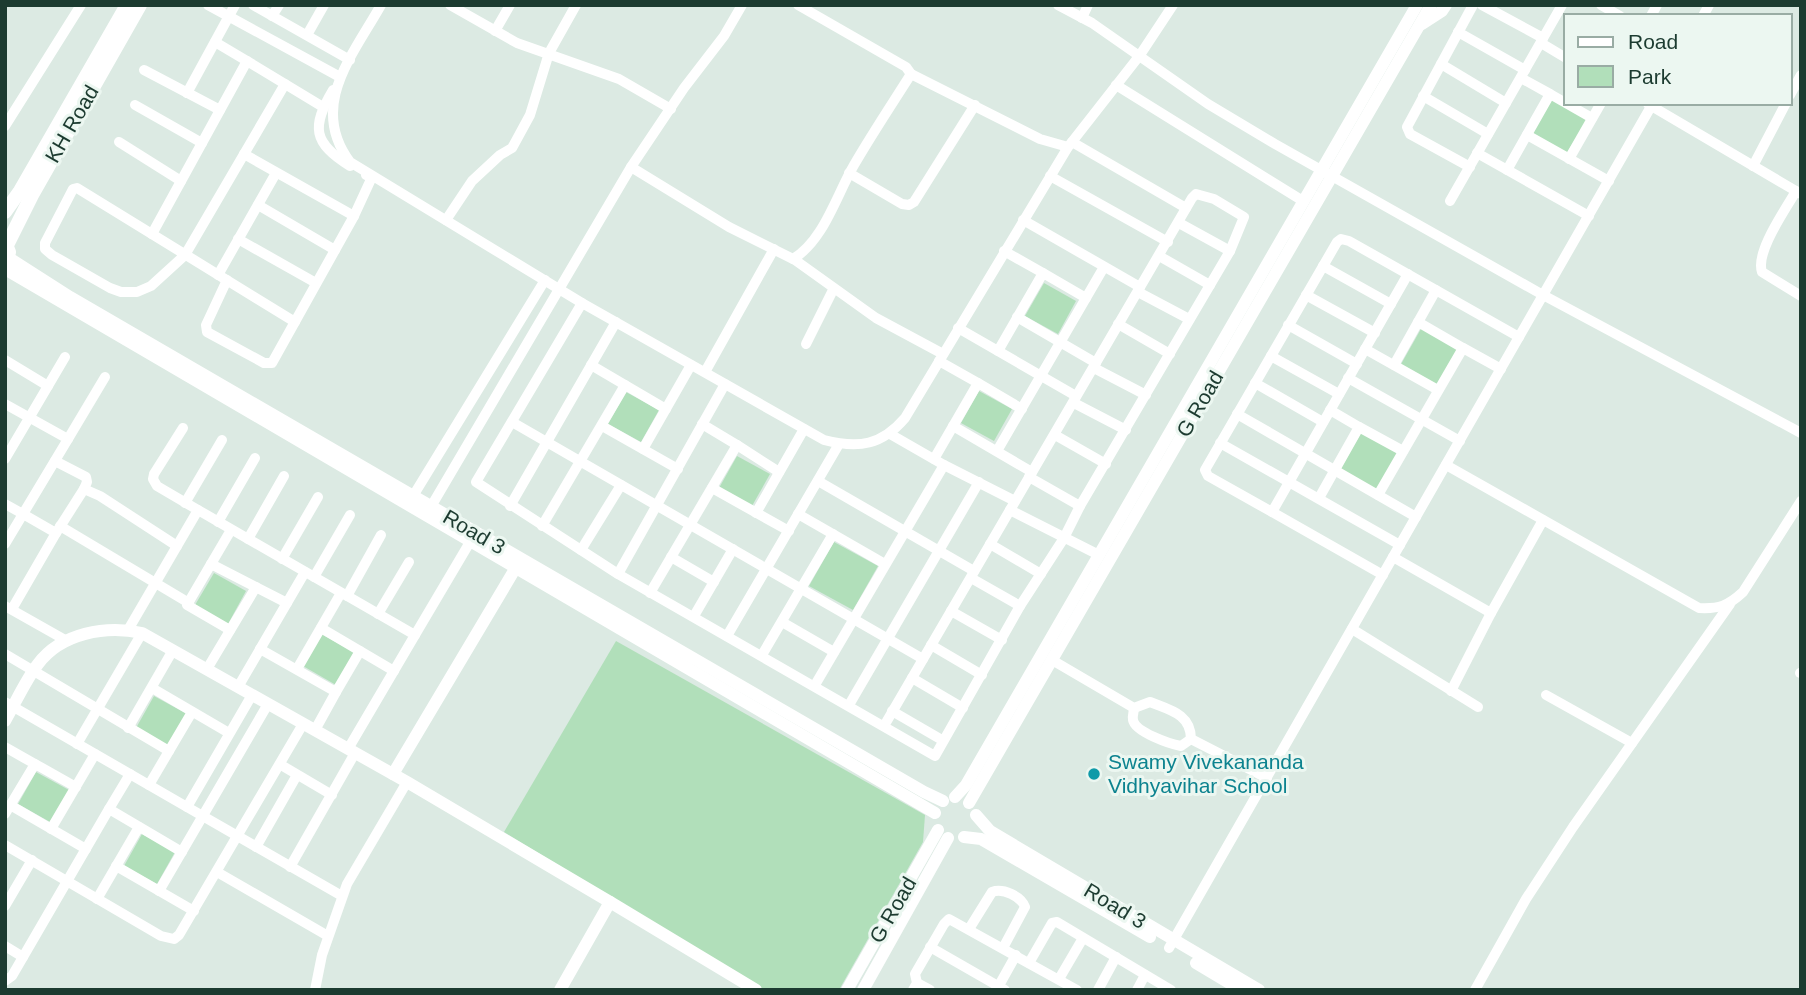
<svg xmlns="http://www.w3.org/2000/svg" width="1806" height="995" viewBox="0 0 1806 995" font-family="Helvetica,sans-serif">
<rect width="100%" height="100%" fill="#dceae3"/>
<g fill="#b1dfba">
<polygon points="1552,99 1587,120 1566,154 1532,133"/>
<polygon points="1044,283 1076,301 1058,334 1025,316"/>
<polygon points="1422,327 1458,348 1436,386 1400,366"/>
<polygon points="979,391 1012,409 994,441 961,423"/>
<polygon points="626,392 659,410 641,442 608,424"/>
<polygon points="1362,431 1399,452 1377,491 1340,470"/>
<polygon points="737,456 770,474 752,506 719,488"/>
<polygon points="834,542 878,566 853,610 809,586"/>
<polygon points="214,573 246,591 228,624 195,605"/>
<polygon points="321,634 354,652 336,685 303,666"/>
<polygon points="616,641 925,815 923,842 839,990 763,990 504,832"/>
<polygon points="154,696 187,714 168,746 136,728"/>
<polygon points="36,772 69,790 50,822 18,804"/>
<polygon points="142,834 175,852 157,884 124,866"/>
</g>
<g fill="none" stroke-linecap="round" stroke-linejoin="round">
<g stroke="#fff" stroke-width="10">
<polyline points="208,5 340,77"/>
<polyline points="253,5 350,60"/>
<path d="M381,5C353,55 308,106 350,162L582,303L824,440C859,449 882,445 905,418L1068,147L1140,55L1173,5"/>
<polyline points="450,5 517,43 619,79 671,109"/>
<polyline points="1058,5 1092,23 1208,104 1275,144 1543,295 1801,433"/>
<polyline points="1482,5 1543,38"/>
<polyline points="1601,5 1620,16"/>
<polyline points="272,16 279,5"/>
<polyline points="1651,16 1657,5"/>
<polyline points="1703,16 1709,5"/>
<polyline points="1082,18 1088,5"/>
<polyline points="495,31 510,5"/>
<polyline points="1458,32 1525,70"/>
<polyline points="307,35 324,5"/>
<polyline points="215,42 247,61"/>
<polyline points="1541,43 1566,58"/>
<polyline points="1441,64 1506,103"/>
<polyline points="144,70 220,110"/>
<polyline points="911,74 1040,139 1068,147"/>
<polyline points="285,84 185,255 151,286 137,292 121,292 110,288 52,255 45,249 45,243 73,189 77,188 295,322"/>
<polyline points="1116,85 1303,201"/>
<path d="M333,90C311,127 313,143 350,166"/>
<polyline points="187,93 235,5"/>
<polyline points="1550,94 1592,118"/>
<polyline points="1790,95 1801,75"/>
<polyline points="1423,96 1488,134"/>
<polyline points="1648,104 1801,194"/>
<polyline points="135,105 202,143"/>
<polyline points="5,126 81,5"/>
<polyline points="1527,135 1609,181"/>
<polyline points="119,142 181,181"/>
<polyline points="1072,142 1186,208"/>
<polyline points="1477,153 1589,216"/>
<polyline points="244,154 354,216"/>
<polyline points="1569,159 1601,103"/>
<polyline points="1753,166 1786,103"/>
<polyline points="631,167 729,227 795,260 876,318 943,354"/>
<polyline points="1470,167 1410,134 1407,127 1473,5"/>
<polyline points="1507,170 1550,94 1521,78"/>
<polyline points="849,173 902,204 909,205 914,202 975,105"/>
<polyline points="1050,176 1168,242"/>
<path d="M1796,191C1786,209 1755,252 1762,272L1801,296"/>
<polyline points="1450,201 1562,5"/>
<polyline points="258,205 335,250"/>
<polyline points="446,220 472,181 500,155 512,148 530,115 549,53 576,5"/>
<polyline points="1023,220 1140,287"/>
<polyline points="1179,223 1230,251"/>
<polyline points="152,234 247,61 323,107"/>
<polyline points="238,239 316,283"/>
<polyline points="1159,256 1210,285"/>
<path d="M793,259C824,240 836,196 854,165C872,134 892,104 911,74L906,67L798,5"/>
<polyline points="1323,266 1391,304"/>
<polyline points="1043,273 1086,298"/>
<polyline points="218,275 276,173"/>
<polyline points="227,280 206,325 207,332 264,363 272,363 354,216 372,177 366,175"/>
<polyline points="1138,292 1189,319"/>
<polyline points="1306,295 1375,333"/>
<polyline points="582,303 476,482 618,574 935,756 1020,606 1064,538 1080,506 1230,251 1244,217 1214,199 1196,194 1192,198 884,726"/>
<polyline points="1017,317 1096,363"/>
<polyline points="1418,322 1463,348"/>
<polyline points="1118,324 1170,354"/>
<polyline points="1288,325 1357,364"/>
<polyline points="958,328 1076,396"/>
<polyline points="806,344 833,290"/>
<polyline points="1365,349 1438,390"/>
<polyline points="998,351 1043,273 1004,251"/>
<polyline points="1271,356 1339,394"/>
<polyline points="5,360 48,386"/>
<polyline points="1394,365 1436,290"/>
<polyline points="1094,368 1146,395"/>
<polyline points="705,372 774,249"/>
<polyline points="1348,378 1460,441"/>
<polyline points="978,383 1022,409"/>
<polyline points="1255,383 1323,422"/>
<polyline points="625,385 666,409"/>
<polyline points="1074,403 1126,430"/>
<polyline points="5,404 68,439 23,514 5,504"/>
<polyline points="1237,414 1416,517"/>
<polyline points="512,422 923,659"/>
<polyline points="602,426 678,469"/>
<polyline points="953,426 1032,472"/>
<polyline points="1359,427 1403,451"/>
<polyline points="890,434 944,465 1015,501"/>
<polyline points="1055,435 1106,464"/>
<polyline points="68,439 105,377"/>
<polyline points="1220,443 1400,545"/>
<polyline points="737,445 779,472"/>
<polyline points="643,449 691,365"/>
<polyline points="997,451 1104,267"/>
<polyline points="5,459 65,357"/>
<polyline points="934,459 978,383 939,361"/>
<polyline points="55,461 86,477 87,482 84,489"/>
<path d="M1446,465L1699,608C1719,609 1728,606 1743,592L1801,501"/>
<polyline points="1029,477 1080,506"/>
<polyline points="818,481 974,571"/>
<polyline points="712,488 789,531"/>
<polyline points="1378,495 1463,348 1501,369"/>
<polyline points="1319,498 1359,427 1330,410"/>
<polyline points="410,501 545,280"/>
<polyline points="185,503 222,440"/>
<polyline points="510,506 616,322"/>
<polyline points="198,510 415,635 348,749"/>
<polyline points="429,510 631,167 684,88 724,36 742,5"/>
<polyline points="1010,510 1099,555"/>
<polyline points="1272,512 1208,476 1205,470 1337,242 1341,239 1349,241 1519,337"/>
<polyline points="756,513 804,429"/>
<polyline points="798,514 885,564"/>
<polyline points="218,522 255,458"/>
<polyline points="60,526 189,603"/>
<polyline points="542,526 625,385 591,365"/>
<polyline points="56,533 84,489 100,496 177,546"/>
<polyline points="248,539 284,476"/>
<polyline points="5,544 23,514 56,533 12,609"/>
<polyline points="990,544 1041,574"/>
<polyline points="581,550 621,485"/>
<polyline points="671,557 714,582"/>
<polyline points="1393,557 1491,613 1543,520"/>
<polyline points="282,559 318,497"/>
<polyline points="211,564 231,530"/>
<polyline points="618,574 725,384"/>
<polyline points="1383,575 1272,512 1408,274"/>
<polyline points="314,577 350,515"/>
<polyline points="971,578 1020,606"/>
<polyline points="650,593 737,445 702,424"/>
<polyline points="347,596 381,535"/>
<polyline points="5,606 67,641"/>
<polyline points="951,611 1002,640"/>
<polyline points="378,614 409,562"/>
<polyline points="694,616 733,549"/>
<polyline points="782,622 834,652"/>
<polyline points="321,628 394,671"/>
<polyline points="1352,629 1478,707"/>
<polyline points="128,630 198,510 157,486 153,479 154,474 183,428"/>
<polyline points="230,630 187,605 211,564 287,603"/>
<polyline points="415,635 470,542"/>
<polyline points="727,636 839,444"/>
<polyline points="931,645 982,675"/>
<polyline points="260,649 336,692 315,730"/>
<polyline points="5,654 169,751 192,712"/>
<polyline points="762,655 833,534"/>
<path d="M1052,660L1134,708L1150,702C1170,710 1191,714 1191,739L1267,778"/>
<polyline points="207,669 256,587"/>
<polyline points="297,669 341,593"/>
<polyline points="1800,673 1801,673"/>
<polyline points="912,678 963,708"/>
<polyline points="815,685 944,465"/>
<polyline points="238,687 305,572"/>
<polyline points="152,688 229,733"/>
<polyline points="1451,691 1491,613"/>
<polyline points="336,692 360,651"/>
<polyline points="1546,695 1632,743"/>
<polyline points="5,702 187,807 252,695"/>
<polyline points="849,705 979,482"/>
<path d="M1134,708C1134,712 1132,716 1133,720C1135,732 1170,744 1181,746L1191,739"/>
<polyline points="892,711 942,740"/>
<polyline points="128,728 173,650"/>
<polyline points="77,744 142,633"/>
<polyline points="5,747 35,764 5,814"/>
<polyline points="35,764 76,787"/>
<polyline points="281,765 332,795"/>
<polyline points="130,774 109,809 182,852"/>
<polyline points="149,785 169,751"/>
<polyline points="10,805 86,849"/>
<polyline points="187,807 342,896"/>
<polyline points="51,829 95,754"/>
<polyline points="5,845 161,936 174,939 179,935 303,724"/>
<polyline points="256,847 297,775"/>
<polyline points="116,866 194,911"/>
<polyline points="290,867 355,753"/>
<polyline points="217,872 328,936"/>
<polyline points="159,891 268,704"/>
<polyline points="97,899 139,827"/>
<polyline points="5,906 32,860"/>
<path d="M969,929L992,892C1003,888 1021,896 1025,907L1003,948"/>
<polyline points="5,946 23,957"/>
<polyline points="930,947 1005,990"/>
<polyline points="1169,948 1653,103"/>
<polyline points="1029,963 1052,923 1057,922 1171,990"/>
<polyline points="1059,979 1083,938"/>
<polyline points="5,981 12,976 109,809"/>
<polyline points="917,983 930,990"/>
<polyline points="997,989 1016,955"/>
<polyline points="315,990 322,955 347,884 407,782"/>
<polyline points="913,990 917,983 915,974 944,924 949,919 1077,990"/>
<polyline points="1098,990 1116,957"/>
<polyline points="1137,990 1145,975"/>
<polyline points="1475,990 1526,899 1573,827 1730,604"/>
</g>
<g stroke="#fff" stroke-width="12">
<polyline points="1422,24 1442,11 1446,5"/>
<polyline points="9,258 70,297 924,792 943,801"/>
<polyline points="5,269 935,813"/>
<path d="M5,721C16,702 25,681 38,664C61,633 106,625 142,633L407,782L610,902L560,990"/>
<polyline points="393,774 518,564"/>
<polyline points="955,797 966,785 1417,5"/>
<polyline points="969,803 1431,5"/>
<polyline points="976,815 990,831 1259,990"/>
<polyline points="964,837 981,839 1150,937"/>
<polyline points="610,902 756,990"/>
<polyline points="1196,963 1241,990"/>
<polyline points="847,990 938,830"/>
<polyline points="863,990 948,838"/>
</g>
<g stroke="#fff" stroke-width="14">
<polyline points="5,212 20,191 127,5"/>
<polyline points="5,242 9,252 5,266"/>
<polyline points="7,245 32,195 140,5"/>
</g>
</g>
<circle fill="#0f9aa8" stroke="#ecf7f1" stroke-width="2.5" cx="1094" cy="774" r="7"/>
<g text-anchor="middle" stroke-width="6" stroke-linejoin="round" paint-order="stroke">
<g font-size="21" fill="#1c3b30" stroke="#ecf7f1">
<text transform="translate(72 124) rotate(-60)" y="7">KH Road</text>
<text transform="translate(1200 404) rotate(-60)" y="7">G Road</text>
<text transform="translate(474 532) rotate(30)" y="7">Road 3</text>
<text transform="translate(1115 906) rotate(31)" y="7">Road 3</text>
<text transform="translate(893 910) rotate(-60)" y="7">G Road</text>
</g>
<g font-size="21" fill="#0d838f" stroke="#ecf7f1" text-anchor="start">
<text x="1108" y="769">Swamy Vivekananda<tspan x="1108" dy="24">Vidhyavihar School</tspan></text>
</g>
</g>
<rect width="1806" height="995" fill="none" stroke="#1c3b30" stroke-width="14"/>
<rect x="1564" y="14" width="228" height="91" fill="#ecf7f1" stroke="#99aca4" stroke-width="2"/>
<rect x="1578" y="37" width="35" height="10" fill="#ffffff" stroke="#99aca4" stroke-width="2"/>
<text x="1628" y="49" font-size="21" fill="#1c3b30">Road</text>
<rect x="1578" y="66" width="35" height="21" fill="#b1dfba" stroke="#99aca4" stroke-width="2"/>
<text x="1628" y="84" font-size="21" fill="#1c3b30">Park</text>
</svg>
